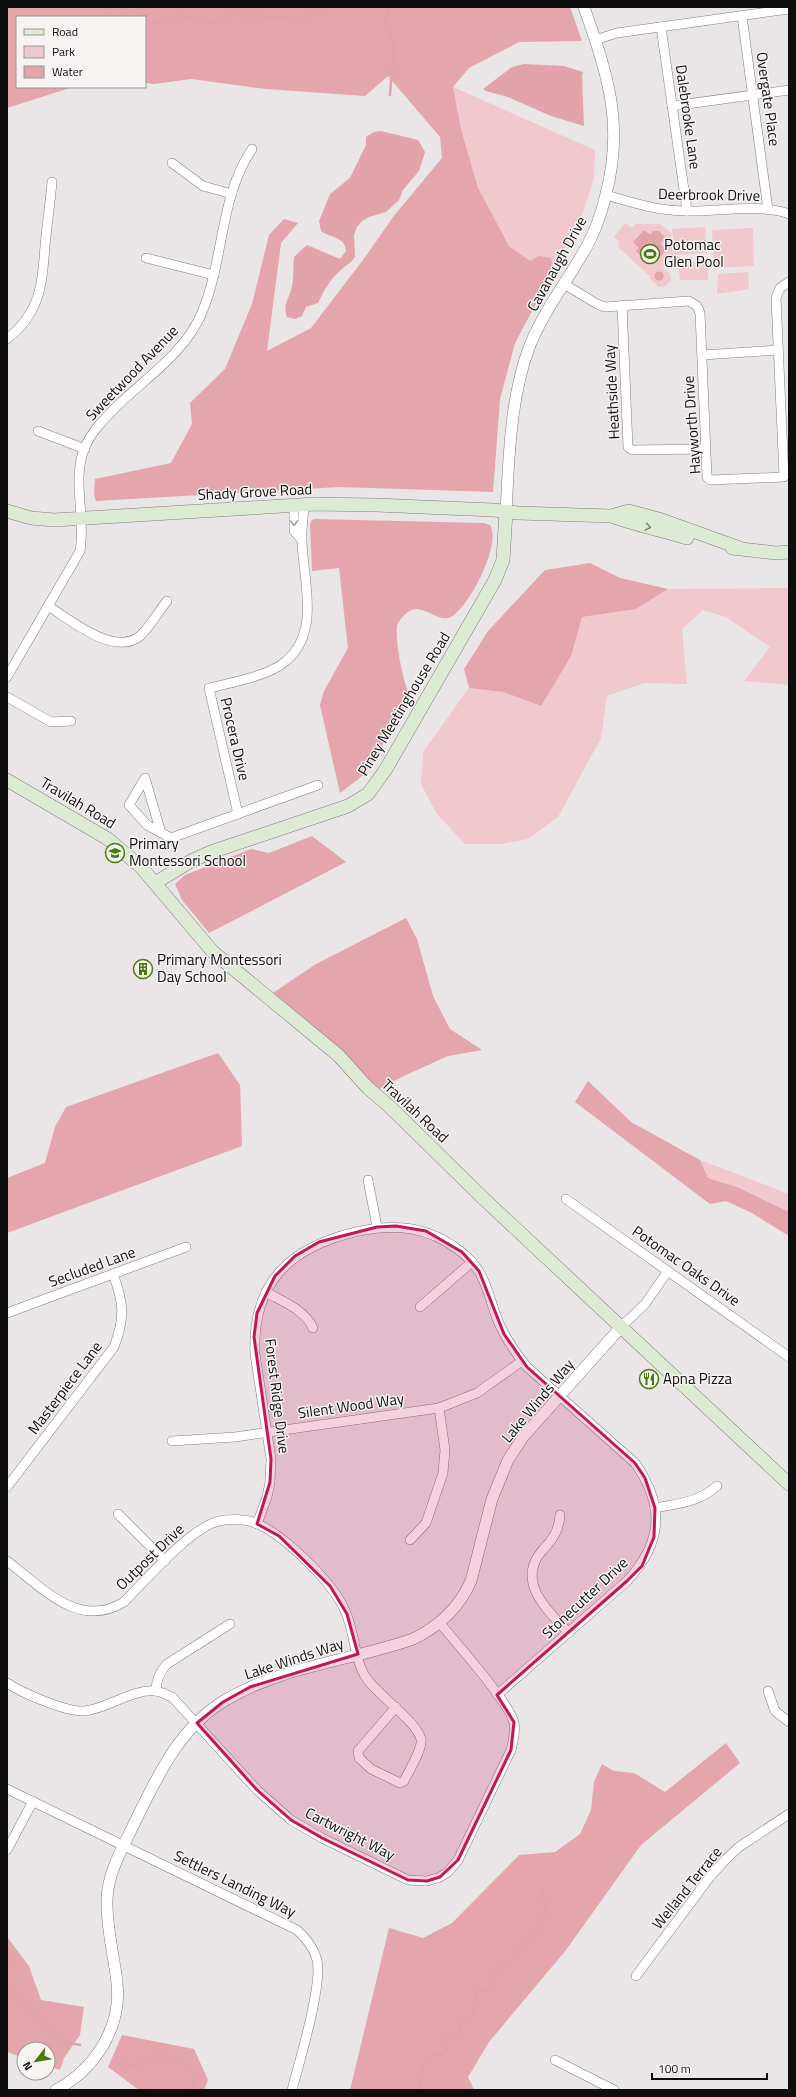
<svg xmlns="http://www.w3.org/2000/svg" width="796" height="2097" viewBox="0 0 796 2097" font-family="'Titillium Web',sans-serif">
<rect width="100%" height="100%" fill="#eae5e6"/>
<g fill="#f0c8cd">
<polygon points="453,87 595,150 594,177 583,213 554,270 551,258 530,261 509,246 478,188 461,129"/>
<polygon points="625,223 632,228 635,224 660,224 671,233 673,256 663,267 670,274 671,280 666,286 659,287 649,278 650,276 618,247 619,242 614,237"/>
<polygon points="705,227 707,253 674,255 672,229"/>
<polygon points="753,228 754,266 714,268 712,230"/>
<polygon points="708,261 708,280 680,280 678,263"/>
<polygon points="748,272 749,289 717,294 718,274"/>
<polygon points="789,588 789,685 744,681 770,647 726,617 703,610 682,629 687,684 644,683 607,696 601,738 558,817 528,839 500,844 465,844 437,814 421,784 423,752 469,688 503,692 541,706 582,617 636,609 668,589"/>
<polygon points="700,1160 789,1194 789,1212 737,1187 708,1178"/>
</g>
<g fill="#e4a5ad">
<polygon points="7,7 570,7 582,41 519,42 469,68 453,87 461,129 478,188 509,246 530,261 539,256 551,258 554,270 515,343 500,399 493,492 339,487 96,501 94,494 95,479 171,463 192,424 190,403 225,369 252,304 269,235 284,219 298,223 281,243 267,351 311,328 366,256 393,217 442,158 440,137 388,76 365,96 266,89 191,79 154,84 145,83 145,17 17,17 17,87 73,87 7,108"/>
<path d="M314,519L483,523L490,525C502,544 469,607 451,617C438,624 422,601 408,612C404,615 398,621 397,626C395,639 403,686 411,697L366,773L340,793L320,705L324,691L348,648L339,568L312,571L310,525L311,521Z"/>
<polygon points="590,563 620,578 668,589 636,609 582,617 571,656 541,706 503,692 469,688 464,669 488,631 545,570"/>
<polygon points="312,836 346,862 209,933 182,900 175,884 185,875 251,849 269,853"/>
<polygon points="406,918 417,939 433,996 450,1029 482,1050 448,1056 406,1075 373,1092 267,997 316,964"/>
<polygon points="218,1053 240,1085 242,1146 7,1233 7,1178 45,1163 55,1127 66,1107"/>
<polygon points="588,1081 631,1122 700,1160 708,1178 737,1187 789,1212 789,1236 752,1213 726,1201 710,1204 575,1102"/>
<polygon points="726,1743 740,1763 641,1845 566,1950 489,2042 468,2077 474,2090 350,2090 389,1928 423,1938 452,1923 519,1855 555,1852 580,1834 591,1810 594,1782 602,1764 614,1771 634,1773 665,1792"/>
<polygon points="7,1937 29,1966 41,2000 84,2007 80,2035 64,2058 60,2070 48,2066 48,2049 24,2049 24,2058 7,2052"/>
<polygon points="122,2035 194,2049 208,2080 204,2090 139,2090 108,2067"/>
</g>
<g fill="#e2a3ab">
<polygon points="524,64 564,66 583,72 582,75 584,126 551,116 508,97 486,91 483,89 512,67"/>
<path d="M381,131L418,140L425,152L419,171L403,190L399,200L386,212L369,217L362,221L357,227L354,235L355,257C349,265 347,264 342,269C331,278 324,290 318,303L306,307L302,316L295,319L287,317C282,304 290,298 292,286C294,276 293,266 294,257L307,245L340,259L346,251C345,236 330,238 321,231L319,221L330,194L350,178L366,145V137L374,132Z"/>
<polygon points="644,230 650,235 653,231 659,231 664,236 661,244 666,250 655,262 649,257 645,260 636,251 639,248 633,242"/>
<circle cx="659" cy="276" r="4.5"/>
</g>
<g fill="none" stroke-linecap="round" stroke-linejoin="round">
<g stroke="#e2a3ab" stroke-width="2.5">
<polyline points="126,7 141,17"/>
<polyline points="389,7 385,22 394,45 390,95"/>
<polyline points="89,17 95,15 107,16 120,7"/>
<polyline points="145,20 150,24 182,16 217,24 228,16 238,15 301,19 318,13 325,7"/>
<polyline points="7,61 17,56"/>
<polyline points="7,1953 11,1957 12,1964 7,1969"/>
<path d="M7,1987C21,2009 44,2019 59,2041L80,2045"/>
<path d="M120,2063L138,2066L161,2054C175,2060 190,2064 196,2079L191,2090"/>
<path d="M421,2090V2077L425,2061L434,2054H441L447,2050L442,2037H455L460,2032L461,2023L466,2024L473,2015L477,1992L482,1990L485,1992C491,1987 496,1982 493,1973L511,1961L522,1944L542,1924L546,1911L542,1889"/>
</g>
<g stroke="#807d7d" stroke-width="10">
<g id="minor">
<polyline points="742,16 768,210"/>
<polyline points="661,27 687,211"/>
<polyline points="595,40 617,33 789,9"/>
<polyline points="672,106 789,90"/>
<polyline points="172,163 203,186 232,194"/>
<path d="M606,195C633,203 659,211 687,211C718,212 761,203 789,214"/>
<polyline points="146,258 214,275"/>
<polyline points="564,284 597,304 605,307 689,301 697,306 700,313 707,477 710,480 784,477 776,298 780,288 789,282"/>
<polyline points="622,305 628,447 632,450 705,449"/>
<path d="M7,339C40,313 42,286 45,246C47,225 50,204 52,182"/>
<polyline points="702,355 778,350"/>
<polyline points="38,431 85,449"/>
<polyline points="294,505 294,531 301,539"/>
<path d="M48,606C71,620 114,657 140,636C150,627 158,612 167,601"/>
<path d="M7,677L80,551C86,517 72,482 84,449C91,432 104,419 117,406C147,377 188,350 203,310C224,258 220,196 252,149"/>
<polyline points="7,697 51,722 71,721"/>
<path d="M238,814L209,688C231,683 269,676 286,661C321,632 303,579 302,541C301,529 304,516 304,504"/>
<polyline points="161,833 145,778 129,805 147,825 171,838 318,785"/>
<polyline points="368,1180 377,1227"/>
<polyline points="566,1199 789,1357"/>
<path d="M266,1292C283,1302 304,1309 313,1328"/>
<polyline points="420,1307 472,1262"/>
<polyline points="7,1313 186,1247"/>
<polyline points="621,1327 645,1304 668,1271"/>
<polyline points="172,1441 235,1437 439,1408 477,1393 522,1361"/>
<path d="M7,1487L114,1347C125,1318 124,1303 113,1274"/>
<path d="M655,1508C680,1503 697,1503 717,1486"/>
<polyline points="118,1514 165,1561"/>
<path d="M560,1515C559,1532 552,1540 541,1552C516,1583 549,1612 569,1633"/>
<path d="M257,1524L267,1497L270,1482L271,1459L255,1354C252,1283 289,1248 355,1232C394,1223 428,1226 460,1251C484,1269 487,1290 496,1316C503,1335 514,1351 527,1367L635,1463C665,1506 663,1542 627,1581L497,1695"/>
<polyline points="410,1540 426,1523 443,1473 445,1450 439,1408"/>
<path d="M7,1561C42,1587 78,1630 124,1602C146,1580 190,1528 219,1521C231,1519 247,1519 258,1524C286,1537 335,1584 346,1613C355,1633 354,1661 367,1679C379,1696 416,1721 421,1739C423,1748 409,1771 404,1781L400,1783L371,1769L359,1758L358,1751L396,1707"/>
<path d="M7,1683C22,1693 66,1712 84,1711C107,1709 132,1689 155,1691C160,1691 167,1695 172,1697L257,1790L291,1820L322,1838L408,1880L427,1881L440,1877L448,1872L458,1860L511,1750C513,1742 516,1731 514,1723C510,1703 455,1642 440,1623"/>
<path d="M156,1691C156,1680 159,1672 167,1664L230,1624"/>
<polyline points="768,1691 775,1711 789,1722"/>
<path d="M7,1789L297,1930C306,1938 314,1948 317,1960C323,1984 299,2063 292,2090"/>
<polyline points="7,1850 33,1801"/>
<polyline points="636,1976 709,1878 726,1859 739,1847 789,1814"/>
<polyline points="555,2060 614,2090"/>
</g>
</g>
<g stroke="#807d7d" stroke-width="12">
<g id="tertiary">
<path d="M506,512C509,457 510,397 530,345C544,310 569,279 587,246C595,231 601,215 605,198C625,125 608,76 584,7"/>
<path d="M56,2090C94,2070 122,2028 117,1983C114,1955 106,1927 107,1899C108,1873 122,1849 133,1826C156,1779 178,1729 224,1701C281,1666 351,1661 413,1639C440,1626 459,1608 471,1581L492,1499L508,1460L523,1437L621,1327"/>
</g>
</g>
<g stroke="#807d7d" stroke-width="14">
<g id="secondary">
<polyline points="7,511 31,518 54,520 315,504 376,505 493,510 518,513 611,516 629,511 662,520 740,548"/>
<path d="M611,516C635,525 662,530 687,538"/>
<polyline points="732,548 776,553 789,552"/>
<polyline points="7,780 108,839 141,867 213,952 338,1055 368,1088 390,1107 485,1200 789,1484"/>
<polyline points="155,883 191,861 211,852 348,806 368,794 386,769 495,580 503,560 506,512"/>
</g>
</g>
<use href="#minor" stroke="#fff" stroke-width="9"/>
<use href="#tertiary" stroke="#fff" stroke-width="11"/>
<use href="#secondary" stroke="#ddebd4" stroke-width="13"/>
</g>
<defs><path id="oneway-chevron" d="M-2-3.5L2.5 0L-2 3.5" fill="none" stroke-width="1.6" stroke-linecap="round" stroke-linejoin="round"/></defs>
<use stroke="#9f9f9f" href="#oneway-chevron" transform="translate(294 523) rotate(89)"/>
<use stroke="#80887b" href="#oneway-chevron" transform="translate(648 527) rotate(11)"/>
<path fill="#c2185b" fill-opacity="0.2" stroke="#c2185b" stroke-width="3" stroke-linejoin="round" d="M396,1226L426,1231L462,1252L479,1271L504,1334L527,1367L635,1463L645,1478L655,1508L654,1537L642,1566L627,1581L497,1695L514,1722L511,1750L458,1860L440,1877L427,1881L408,1880L322,1838L291,1820L257,1790L197,1723L223,1702L250,1687L358,1654L347,1614L330,1586L279,1536L257,1524L270,1482L271,1459L254,1337L257,1313L275,1276L295,1256L319,1242L377,1227Z"/>
<defs>
<g id="stadium-ring" transform="scale(1)"><circle r="9.5" fill="#f7f3f3" stroke="#477b0d" stroke-width="1.5"/><path d="M0-5a6.5 5 0 1 0 0 10a6.5 5 0 1 0 0-10ZM-3.5-1.8h7v3.6h-7Z" fill="#477b0d"/></g>
<g id="school-ring" transform="scale(1)"><circle r="9.5" fill="#f7f3f3" stroke="#477b0d" stroke-width="1.5"/><path d="M0-5L7-2L0 1L-7-2ZM-4 1L0 2.5L4 1V4Q0 6-4 4Z" fill="#477b0d"/></g>
<g id="building-ring" transform="scale(1)"><circle r="9.5" fill="#f7f3f3" stroke="#477b0d" stroke-width="1.5"/><path d="M-4-6H4V6H1V3H-1V6H-4ZM-2.5-4.3h1.7v1.8h-1.7ZM.8-4.3h1.7v1.8H.8ZM-2.5-1h1.7V.8h-1.7ZM.8-1h1.7V.8H.8Z" fill="#477b0d"/></g>
<g id="restaurant-ring" transform="scale(1)"><circle r="9.5" fill="#f7f3f3" stroke="#477b0d" stroke-width="1.5"/><path d="M-5-6h1v4h1v-4h1v4h1v-4h1v5L-1.5 .5V6h-2V.5L-5-1ZM5-6V6H3V1.5H1.5Q1.5-4 5-6Z" fill="#477b0d"/></g>
</defs>
<g fill-rule="evenodd">
<use href="#stadium-ring" x="650" y="254"/>
<use href="#school-ring" x="115" y="853"/>
<use href="#building-ring" x="143" y="969"/>
<use href="#restaurant-ring" x="649" y="1379"/>
</g>
<g text-anchor="middle" stroke-width="3" stroke-linejoin="round" paint-order="stroke">
<g font-size="15" fill="#0f0e0e" stroke="#f7f3f3">
<text transform="translate(768 99) rotate(82)" y="5">Overgate Place</text>
<text transform="translate(688 117) rotate(82)" y="5">Dalebrooke Lane</text>
<text transform="translate(709 195) rotate(1)" y="5">Deerbrook Drive</text>
<text transform="translate(557 264) rotate(-61)" y="5">Cavanaugh Drive</text>
<text transform="translate(132 373) rotate(-46)" y="5">Sweetwood Avenue</text>
<text transform="translate(612 392) rotate(-93)" y="5">Heathside Way</text>
<text transform="translate(692 425) rotate(-94)" y="5">Hayworth Drive</text>
<text transform="translate(255 492) rotate(-3)" y="5">Shady Grove Road</text>
<text transform="translate(404 704) rotate(-59)" y="5">Piney Meetinghouse Road</text>
<text transform="translate(235 739) rotate(77)" y="5">Procera Drive</text>
<text transform="translate(78 803) rotate(31)" y="5">Travilah Road</text>
<text transform="translate(415 1111) rotate(43)" y="5">Travilah Road</text>
<text transform="translate(686 1266) rotate(35)" y="5">Potomac Oaks Drive</text>
<text transform="translate(92 1267) rotate(-20)" y="5">Secluded Lane</text>
<text transform="translate(65 1388) rotate(-53)" y="5">Masterpiece Lane</text>
<text transform="translate(277 1396) rotate(83)" y="5">Forest Ridge Drive</text>
<text transform="translate(538 1401) rotate(-50)" y="5">Lake Winds Way</text>
<text transform="translate(351 1406) rotate(-8)" y="5">Silent Wood Way</text>
<text transform="translate(150 1557) rotate(-44)" y="5">Outpost Drive</text>
<text transform="translate(585 1598) rotate(-43)" y="5">Stonecutter Drive</text>
<text transform="translate(294 1659) rotate(-18)" y="5">Lake Winds Way</text>
<text transform="translate(350 1834) rotate(27)" y="5">Cartwright Way</text>
<text transform="translate(235 1884) rotate(26)" y="5">Settlers Landing Way</text>
<text transform="translate(687 1888) rotate(-51)" y="5">Welland Terrace</text>
</g>
<g font-size="15" fill="#0f0e0e" stroke="#f7f3f3" text-anchor="start">
<text x="664" y="250">Potomac<tspan x="664" dy="17">Glen Pool</tspan></text>
<text x="129" y="849">Primary<tspan x="129" dy="17">Montessori School</tspan></text>
<text x="157" y="965">Primary Montessori<tspan x="157" dy="17">Day School</tspan></text>
<text x="663" y="1384">Apna Pizza</text>
</g>
</g>
<rect width="796" height="2097" fill="none" stroke="#0f0e0e" stroke-width="16"/>
<rect x="16" y="16" width="130" height="72" fill="#f7f3f3" stroke="#9a9797"/>
<rect x="24" y="29" width="20" height="6" fill="#ddebd4" stroke="#9a9797"/>
<text x="52" y="36" font-size="12" fill="#0f0e0e">Road</text>
<rect x="24" y="46" width="20" height="12" fill="#f0c8cd" stroke="#9a9797"/>
<text x="52" y="56" font-size="12" fill="#0f0e0e">Park</text>
<rect x="24" y="66" width="20" height="12" fill="#e2a3ab" stroke="#9a9797"/>
<text x="52" y="76" font-size="12" fill="#0f0e0e">Water</text>
<g transform="translate(36 2061) rotate(239)"><circle r="19" fill="#f7f3f3" stroke="#9a9797"/>
<path d="M0-3L7 15L0 10L-7 15Z" fill="#477b0d"/>
<text y="-6" font-size="11" font-weight="bold" text-anchor="middle" fill="#0f0e0e">N</text>
</g>
<path d="M652 2073v6h115v-6" fill="none" stroke="#0f0e0e" stroke-width="2"/>
<text x="658" y="2073" font-size="12" fill="#0f0e0e" stroke="#f7f3f3" stroke-width="3" paint-order="stroke">100 m</text>
</svg>
